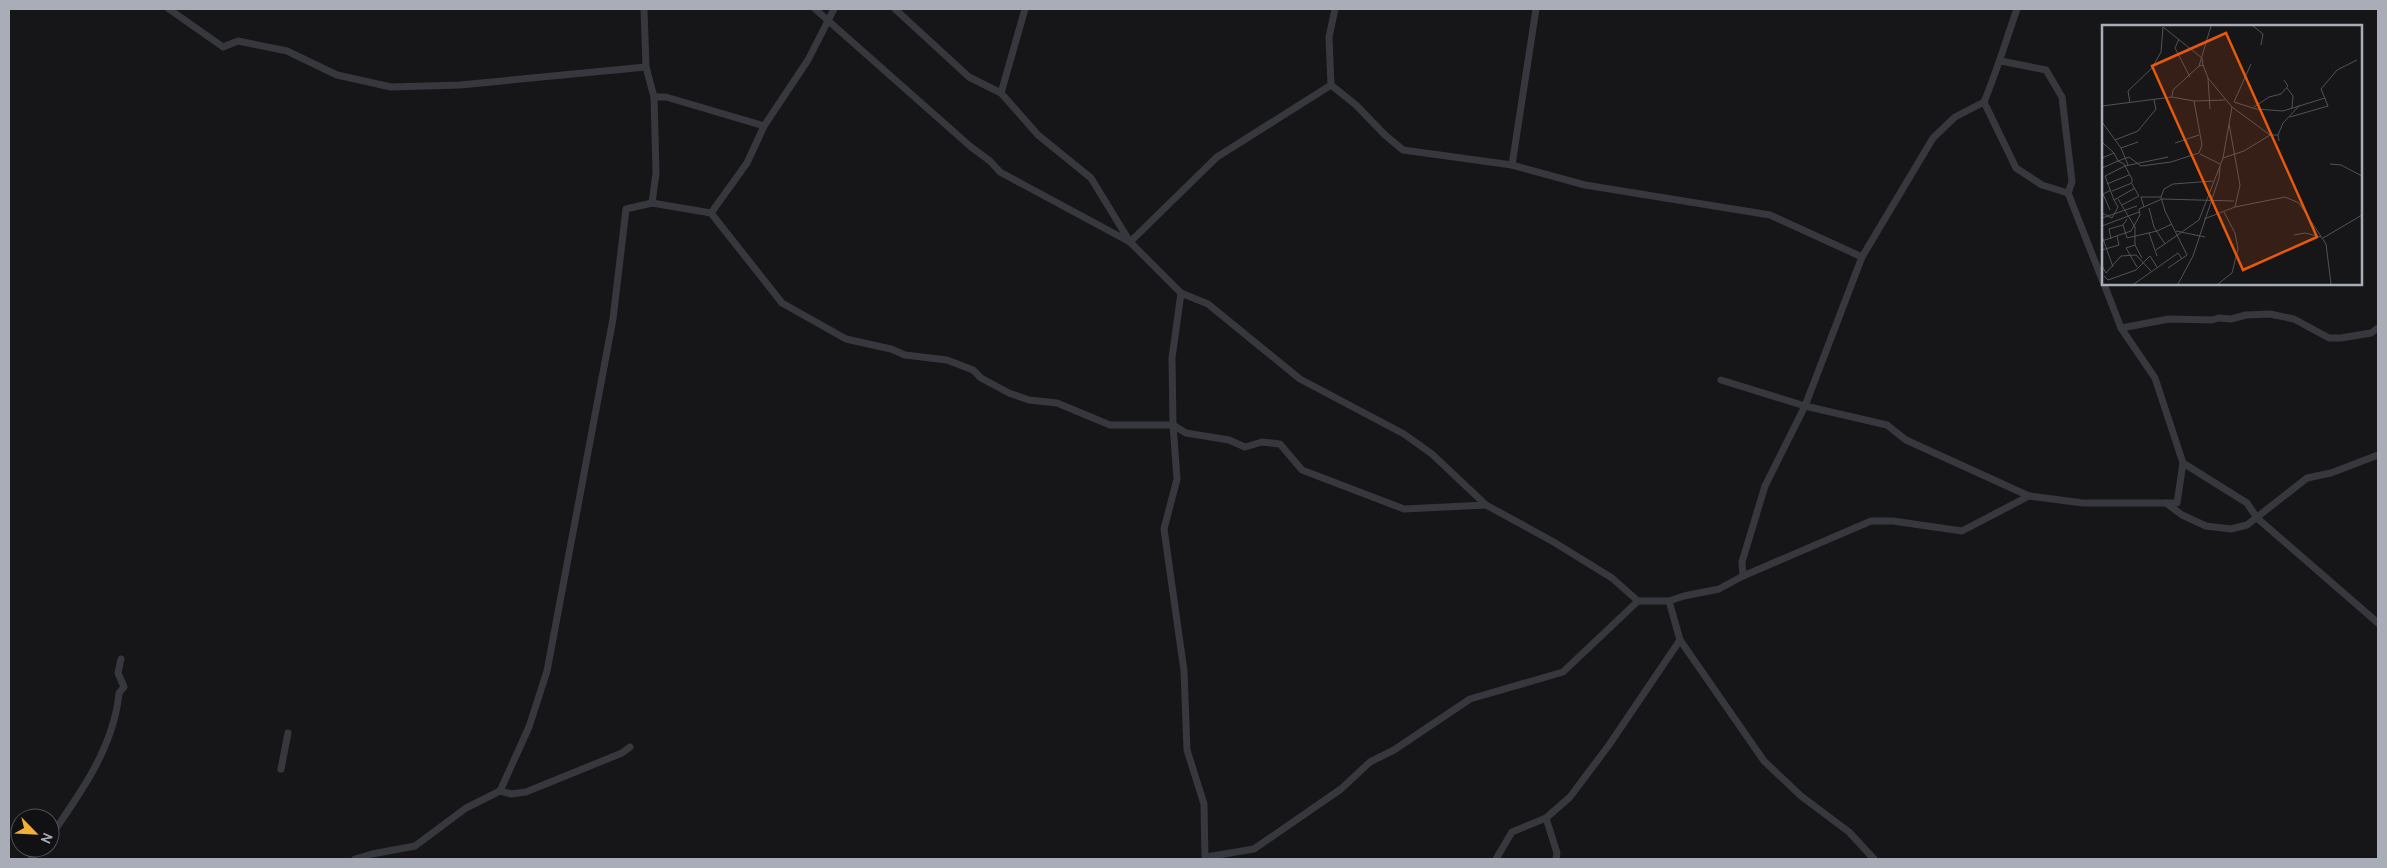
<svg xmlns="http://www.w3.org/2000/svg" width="2387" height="868" viewBox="0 0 2387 868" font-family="Cabin,sans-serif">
<rect width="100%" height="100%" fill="#161618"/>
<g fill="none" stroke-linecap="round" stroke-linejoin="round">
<g stroke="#37383d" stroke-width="7">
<polyline points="169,9 223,47 238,41 287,51 337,75 391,87 460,85 646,67"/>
<polyline points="644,9 646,67 654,97 656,173 652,203"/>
<polyline points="815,9 971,147 990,161 1000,172 1130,242"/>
<polyline points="895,9 969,77 1001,93 1038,135 1091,178 1130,242 1181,293 1208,304 1300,379 1404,434 1432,454 1486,505 1552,541 1612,578 1638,601 1669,601 1684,596 1719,589 1743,576 1871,521 1893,521 1962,531 2029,496"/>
<polyline points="2001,61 2046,70 2062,97 2072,182 2068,193 2103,282"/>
<polyline points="1331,85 1356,105 1385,135 1403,150 1512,165 1585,185 1770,215 1862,257"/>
<polyline points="1331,85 1329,37 1335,9"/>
<polyline points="1001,93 1025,9"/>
<polyline points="654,97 666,97 764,126"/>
<polyline points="1984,102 2016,168 2042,185 2068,193"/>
<polyline points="1512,165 1536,9"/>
<polyline points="711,213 747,163 764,126 808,60 834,9"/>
<polyline points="1130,242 1217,157 1331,85"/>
<polyline points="2104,284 2121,328 2155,378 2183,463 2247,503 2257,518 2378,623"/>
<polyline points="1181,293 1172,358 1173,425 1177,479 1164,529 1184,671 1187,750 1204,804 1205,859"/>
<polyline points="2121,328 2169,319 2212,320 2219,318 2231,319 2246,315 2270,314 2294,319 2329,338 2341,338 2371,333 2378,328"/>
<polyline points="1721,380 1805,406 1887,425 1906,440 2029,496 2083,503 2177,503 2183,463"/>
<polyline points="2166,503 2182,515 2206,526 2231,529 2247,525 2307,478 2331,473 2378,455"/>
<path d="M1743,576L1742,562L1765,486L1805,406L1862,257L1933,138L1955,117L1984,102C1997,71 2006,40 2017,9"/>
<polyline points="1669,601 1680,640 1764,761 1801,796 1849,832 1874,859"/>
<polyline points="281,769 288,733"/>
<polyline points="500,791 511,794 526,792 622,753 630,747"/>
<polyline points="1546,818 1557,853 1556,859"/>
<path d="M50,837C80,794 114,747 119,693L124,687L118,673L121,659"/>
<polyline points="1206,857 1254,849 1341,789 1370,762 1394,750 1470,699 1563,672 1638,601"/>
<polyline points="31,859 41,848"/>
<polyline points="355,859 372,854 415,846 466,808 500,791 529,727 547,671 613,319 626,209 652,203 711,213 782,303 846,339 891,349 905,355 947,360 973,370 981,378 1009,393 1029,400 1057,403 1110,425 1173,425 1186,433 1229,440 1245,447 1262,442 1280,444 1302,470 1404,509 1486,505"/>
<polyline points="1496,859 1512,832 1546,818 1570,797 1609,745 1680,640"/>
</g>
</g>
<g transform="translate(2102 25)">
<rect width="260" height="260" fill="#161618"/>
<path fill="none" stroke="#505258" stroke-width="1" d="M151,1L161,9L159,20M61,2L100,33L101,41M77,14L73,23L88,52M97,41L101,40L106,53L108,84M185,63L191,71L190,83M70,72L71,65L97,41L109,1M92,76L100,120L97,128M132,77L154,84L181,86L223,73M132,77L149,39M28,78L26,66L50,43L59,27L61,2M0,81L70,72L92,76L123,75M130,82L168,110M152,82L167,72L179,69L186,61L182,55M188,92L226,81L219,64L235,45L255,35M0,97L19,123L26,140M127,99L138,160L133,182L183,172L197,178L224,219L229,259M13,115L36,106L54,84L52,75M177,116L176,110L181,98L198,80M0,117L12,128M73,118L97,110M19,123L36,117M98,129L118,139M0,133L12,128L16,136L27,132L39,141L69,137L97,128M121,133L142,126L168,110H176M228,139L239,140L260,151M0,143L16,136L22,139L30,154V158L10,166M5,159L27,150M33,163L12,175L3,151L23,141L66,132M16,174L33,202V220L40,233M20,180L37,171L30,159M42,182L39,172H59M47,183L52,202L63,219M8,185L1,169L9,165M0,188L10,193L16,182L12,175M0,193L35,181M102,194L133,182M97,195L121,133L130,82L106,53M21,200L25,213L55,206L70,199M0,201L37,187M74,206L103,212M47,208L55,231M192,210L203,208L219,212M0,211L11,242M221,213L260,190M9,214L7,204L21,200L25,194M0,216L29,206L38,190L37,184L60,174L132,176M33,220L24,223L35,242M0,225L17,220L15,211M54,225L97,195M0,241L4,248L19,231L34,230L49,246M66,243L85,230L63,186L59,172L62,164L71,159L111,156M2,251L6,255L34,245L48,231L55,242M32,259L76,228L80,234M76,259L91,231L117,153L118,141M116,259L130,248L136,224L133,208L122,187"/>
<path fill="#e8590c" fill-opacity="0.15" stroke="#e8590c" stroke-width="2.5" d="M124,8L215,212L141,245L50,41Z"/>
<rect width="260" height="260" fill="none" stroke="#a8adb8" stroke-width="2.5"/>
</g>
<rect width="2387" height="868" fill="none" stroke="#a8adb8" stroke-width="20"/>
<g transform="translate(35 833) rotate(114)"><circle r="24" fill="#111113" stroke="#4d4f55"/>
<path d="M0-4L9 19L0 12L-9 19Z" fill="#f2b134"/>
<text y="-8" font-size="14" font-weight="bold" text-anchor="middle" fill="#a8adb8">N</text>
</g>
</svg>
